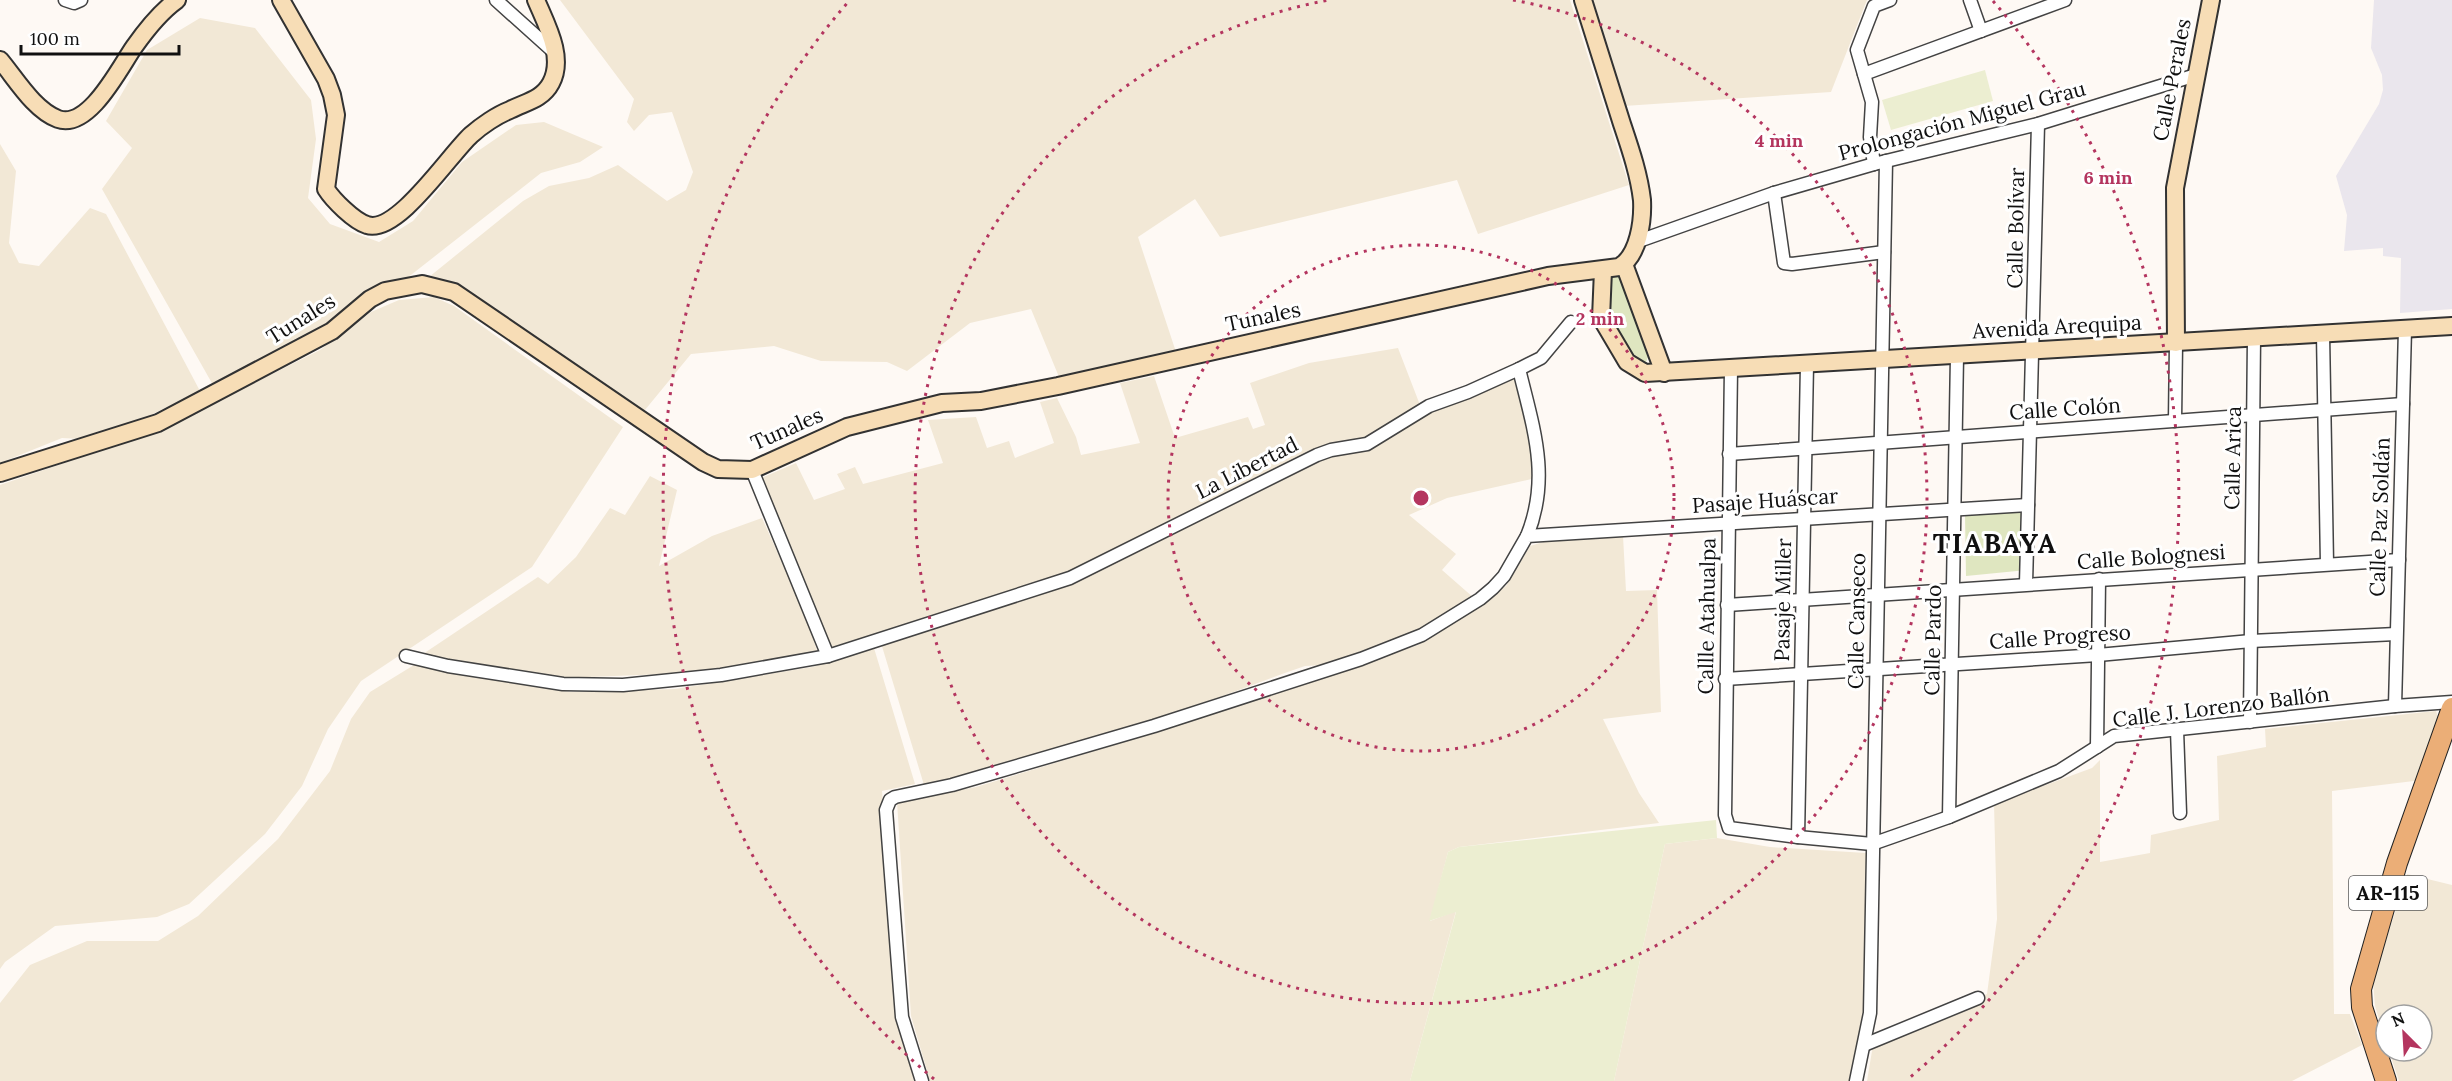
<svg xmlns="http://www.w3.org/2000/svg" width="2452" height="1081" viewBox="0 0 2452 1081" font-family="Lora,serif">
<rect width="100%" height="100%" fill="#fef9f4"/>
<polygon fill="#eae6ed" points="2374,0 2452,0 2452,309 2400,313 2401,258 2383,256 2383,248 2344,251 2347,215 2336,176 2379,104 2383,90 2382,75 2371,48"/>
<g fill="#f2e8d6">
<polygon points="560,0 1570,0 1629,185 1478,234 1457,180 1220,237 1195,199 1138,237 1176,352 1059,377 1031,309 970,323 907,371 887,362 821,361 774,346 691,354 640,416 430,281 429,277 523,201 549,186 589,178 618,165 667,201 686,190 693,172 672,112 649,115 634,131 627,122 634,99"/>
<polygon points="1589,0 1867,0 1831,92 1624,106"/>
<polygon points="200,18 255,28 311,100 316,139 308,198 330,224 379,242 413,221 462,162 516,125 544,122 603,147 580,162 541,173 402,282 321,334 213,385 102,189 132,148 106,121 147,50"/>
<polygon points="0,144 16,171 9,243 19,263 39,266 90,208 106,214 200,391 99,440 62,438 0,463"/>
<polygon points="434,297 454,306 623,427 532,567 361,681 328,729 302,786 265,834 189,904 157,917 55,926 5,962 0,969 0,485 160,430 320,350 371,312 399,300"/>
<polygon points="1398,348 1420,405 1371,439 1331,447 1068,575 832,648 759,479 796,463 814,500 845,489 837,474 855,467 863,484 943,463 928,420 976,417 987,448 1009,441 1015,458 1054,443 1040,402 1057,398 1076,437 1081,455 1140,443 1120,383 1154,376 1175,438 1248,417 1253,429 1265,425 1250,383 1309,363"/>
<polygon points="1515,373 1537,454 1536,478 1447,498 1409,515 1456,554 1442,570 1474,598 1420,630 1324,665 1305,666 1282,674 1220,697 986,774 924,785 881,643 1070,582 1330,454"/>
<polygon points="650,476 677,490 659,566 712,536 762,518 807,618 817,651 692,673 562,678 436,660 423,654 538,577 548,584 576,557 610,508 625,515"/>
<polygon points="1623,536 1626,591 1657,590 1661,712 1603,719 1639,793 1659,823 1459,847 1448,852 1430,921 1456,911 1410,1081 930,1081 911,1016 897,802 976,787 1137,738 1278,686 1321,678 1418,645 1506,586 1530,546 1550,540"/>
<polygon points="874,648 915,784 882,791 900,1023 914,1081 0,1081 0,1003 30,965 87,941 158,941 198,916 278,839 330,771 351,719 370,692 414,665 570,692 675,689 812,667"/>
<polygon points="2436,711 2439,720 2422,780 2332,791 2334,1014 2350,1014 2362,1045 2292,1081 1867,1081 1873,1045 1987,994 1997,919 1994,804 2092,768 2100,760 2100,862 2150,853 2151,835 2219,820 2217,756 2266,747 2265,729"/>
<polygon points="1717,838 1770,847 1866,853 1865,1021 1855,1081 1614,1081 1665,844"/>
<polygon points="2407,874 2452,885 2452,1081 2399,1081 2389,1051 2422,1051 2422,1015 2386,1015 2386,1042 2375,1006 2373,982"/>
</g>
<g fill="#dfe6c0">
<polygon points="1617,275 1621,278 1648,357 1645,365 1640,366 1607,323 1606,277"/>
<polygon points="2026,510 2027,570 1966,576 1965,515"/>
</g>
<g fill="#eceed1">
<polygon points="1985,70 1993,101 1891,130 1882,100"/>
<polygon points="1716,820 1717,838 1665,844 1614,1081 1410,1081 1456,912 1429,921 1448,852 1459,847"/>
</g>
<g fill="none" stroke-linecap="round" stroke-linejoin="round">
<g stroke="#434343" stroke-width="15">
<g id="street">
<polyline points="65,0 74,3 81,0"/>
<polyline points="496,0 555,53"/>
<polyline points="1970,0 1981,31"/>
<polyline points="1864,74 2065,0"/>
<polyline points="1874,164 1870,137 1872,102 1857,50 1874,6 1890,0"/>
<polyline points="1774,193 1784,263 1792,264 1884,252"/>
<polyline points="1636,242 1774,193 1874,164 2038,124 2196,75"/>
<polyline points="2323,334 2327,564"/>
<polyline points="1731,368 1725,815 1729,828 1798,837 1872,844 1949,817 2059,771 2114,736 2395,706 2452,702"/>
<polyline points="1519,369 1541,358 1571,322"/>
<polyline points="2175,421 2176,343"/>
<polyline points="1729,454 2403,404"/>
<polyline points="752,470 828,656"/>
<polyline points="2026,584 2038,124"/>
<polyline points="1727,605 2399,560"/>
<path d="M406,656L448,666L563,684L623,685L721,675L828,656L1070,578L1317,455L1331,450L1367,444L1429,406L1468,392L1519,369C1533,427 1551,477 1527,536"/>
<polyline points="1725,679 2098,655 2251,641 2396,634"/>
<polyline points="2395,706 2405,329"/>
<polyline points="2250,722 2254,338"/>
<polyline points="2177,730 2180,813"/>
<polyline points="2097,747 2099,579"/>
<polyline points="1949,817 1957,356"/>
<polyline points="1798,837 1807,364"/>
<polyline points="1864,1045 1978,998"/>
<polyline points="922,1081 902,1017 886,810 890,800 895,797 952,785 1154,726 1361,659 1422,635 1480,599 1493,588 1504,576 1527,536 2028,505"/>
<polyline points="1856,1081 1870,1013 1886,161"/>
</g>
</g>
<g stroke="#323232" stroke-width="20">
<g id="secondary">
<path d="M281,0L326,79L332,95L336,115L326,189C333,200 354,221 367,225C397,235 450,154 471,135C481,126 497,115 510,110C525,102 542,100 551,83C565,57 546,24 536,0"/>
<path d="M0,60C16,79 34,110 58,119C89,130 120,67 134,47C146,30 160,12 177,0"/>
<polyline points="1624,264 1664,373"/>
<polyline points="1603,270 1601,318 1627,362 1645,373 2452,326"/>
<polyline points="2176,343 2175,188 2211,0"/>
<path d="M0,473L158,423L332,331L370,299L385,291L422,284L454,292L703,462L718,469L752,470L847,427L942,403L981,401L1058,386L1548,276L1619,267C1639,256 1643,220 1642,200C1639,174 1630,148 1622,124C1609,82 1596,41 1583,0"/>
</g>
</g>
<g stroke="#212121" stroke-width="22">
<polyline id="primary" points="2386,1081 2362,1007 2361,989 2397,863 2452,708"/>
</g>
<use href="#street" stroke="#fff" stroke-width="12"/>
<use href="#secondary" stroke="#f7ddb6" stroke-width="16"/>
<use href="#primary" stroke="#ebae77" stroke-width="20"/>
</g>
<g fill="none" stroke="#b4355f" stroke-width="3" stroke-dasharray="3 6">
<circle cx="1421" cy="498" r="253"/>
<path d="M1513 0A506 506 0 1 1 1329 0"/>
<path d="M934 1079A758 758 0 0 1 849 1M1993 1A758 758 0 0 1 1908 1079"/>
</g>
<g text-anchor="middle" stroke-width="6" stroke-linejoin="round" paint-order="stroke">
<rect fill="#fff" stroke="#585858" stroke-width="1.5" x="2349" y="876" width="78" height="34" rx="4.5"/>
<g font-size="20" font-weight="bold" fill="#101010">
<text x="2388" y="900">AR-115</text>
</g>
<g font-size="21" fill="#101010" stroke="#fff">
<text transform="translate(2172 80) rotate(-79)" y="7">Calle Perales</text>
<text transform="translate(1962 121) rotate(-15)" y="7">Prolongación Miguel Grau</text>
<text transform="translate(2016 228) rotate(-89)" y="7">Calle Bolívar</text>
<text transform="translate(1263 317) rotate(-12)" y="7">Tunales</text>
<text transform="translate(301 319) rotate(-32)" y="7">Tunales</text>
<text transform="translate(2057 327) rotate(-3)" y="7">Avenida Arequipa</text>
<text transform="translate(2065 409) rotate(-4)" y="7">Calle Colón</text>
<text transform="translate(787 429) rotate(-24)" y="7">Tunales</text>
<text transform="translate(2233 458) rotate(-89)" y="7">Calle Arica</text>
<text transform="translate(1247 468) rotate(-27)" y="7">La Libertad</text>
<text transform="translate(1765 501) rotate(-4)" y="7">Pasaje Huáscar</text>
<text transform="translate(2380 517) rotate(-88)" y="7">Calle Paz Soldán</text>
<text transform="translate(2151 557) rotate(-4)" y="7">Calle Bolognesi</text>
<text transform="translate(1783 600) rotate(-89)" y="7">Pasaje Miller</text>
<text transform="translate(1707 616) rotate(-89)" y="7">Callle Atahualpa</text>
<text transform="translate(1857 621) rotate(-89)" y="7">Calle Canseco</text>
<text transform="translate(2060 637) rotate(-4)" y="7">Calle Progreso</text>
<text transform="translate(1933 640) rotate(-89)" y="7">Calle Pardo</text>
<text transform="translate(2221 707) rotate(-7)" y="7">Calle J. Lorenzo Ballón</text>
</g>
<g font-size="27" font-weight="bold" letter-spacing="1.5" fill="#101010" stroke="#fff">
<text x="1995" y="553">TIABAYA</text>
</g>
</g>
<circle cx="1421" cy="498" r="9" fill="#b4355f" stroke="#fff" stroke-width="3"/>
<g font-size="18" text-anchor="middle" font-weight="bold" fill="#b4355f" stroke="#fff" stroke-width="6" stroke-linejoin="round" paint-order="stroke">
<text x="1779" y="147">4 min</text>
<text x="2108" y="184">6 min</text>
<text x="1600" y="325">2 min</text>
</g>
<g transform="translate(2404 1033) rotate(336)"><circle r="28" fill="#ffffff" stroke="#9f9f9f" stroke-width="1.5"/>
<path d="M0-4.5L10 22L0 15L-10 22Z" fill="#b4355f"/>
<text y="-9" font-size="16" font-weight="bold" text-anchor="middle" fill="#101010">N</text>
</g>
<path d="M21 45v9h158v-9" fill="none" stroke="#101010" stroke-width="3"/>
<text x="30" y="45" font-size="18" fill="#101010" stroke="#ffffff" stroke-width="4.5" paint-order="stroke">100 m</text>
</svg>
